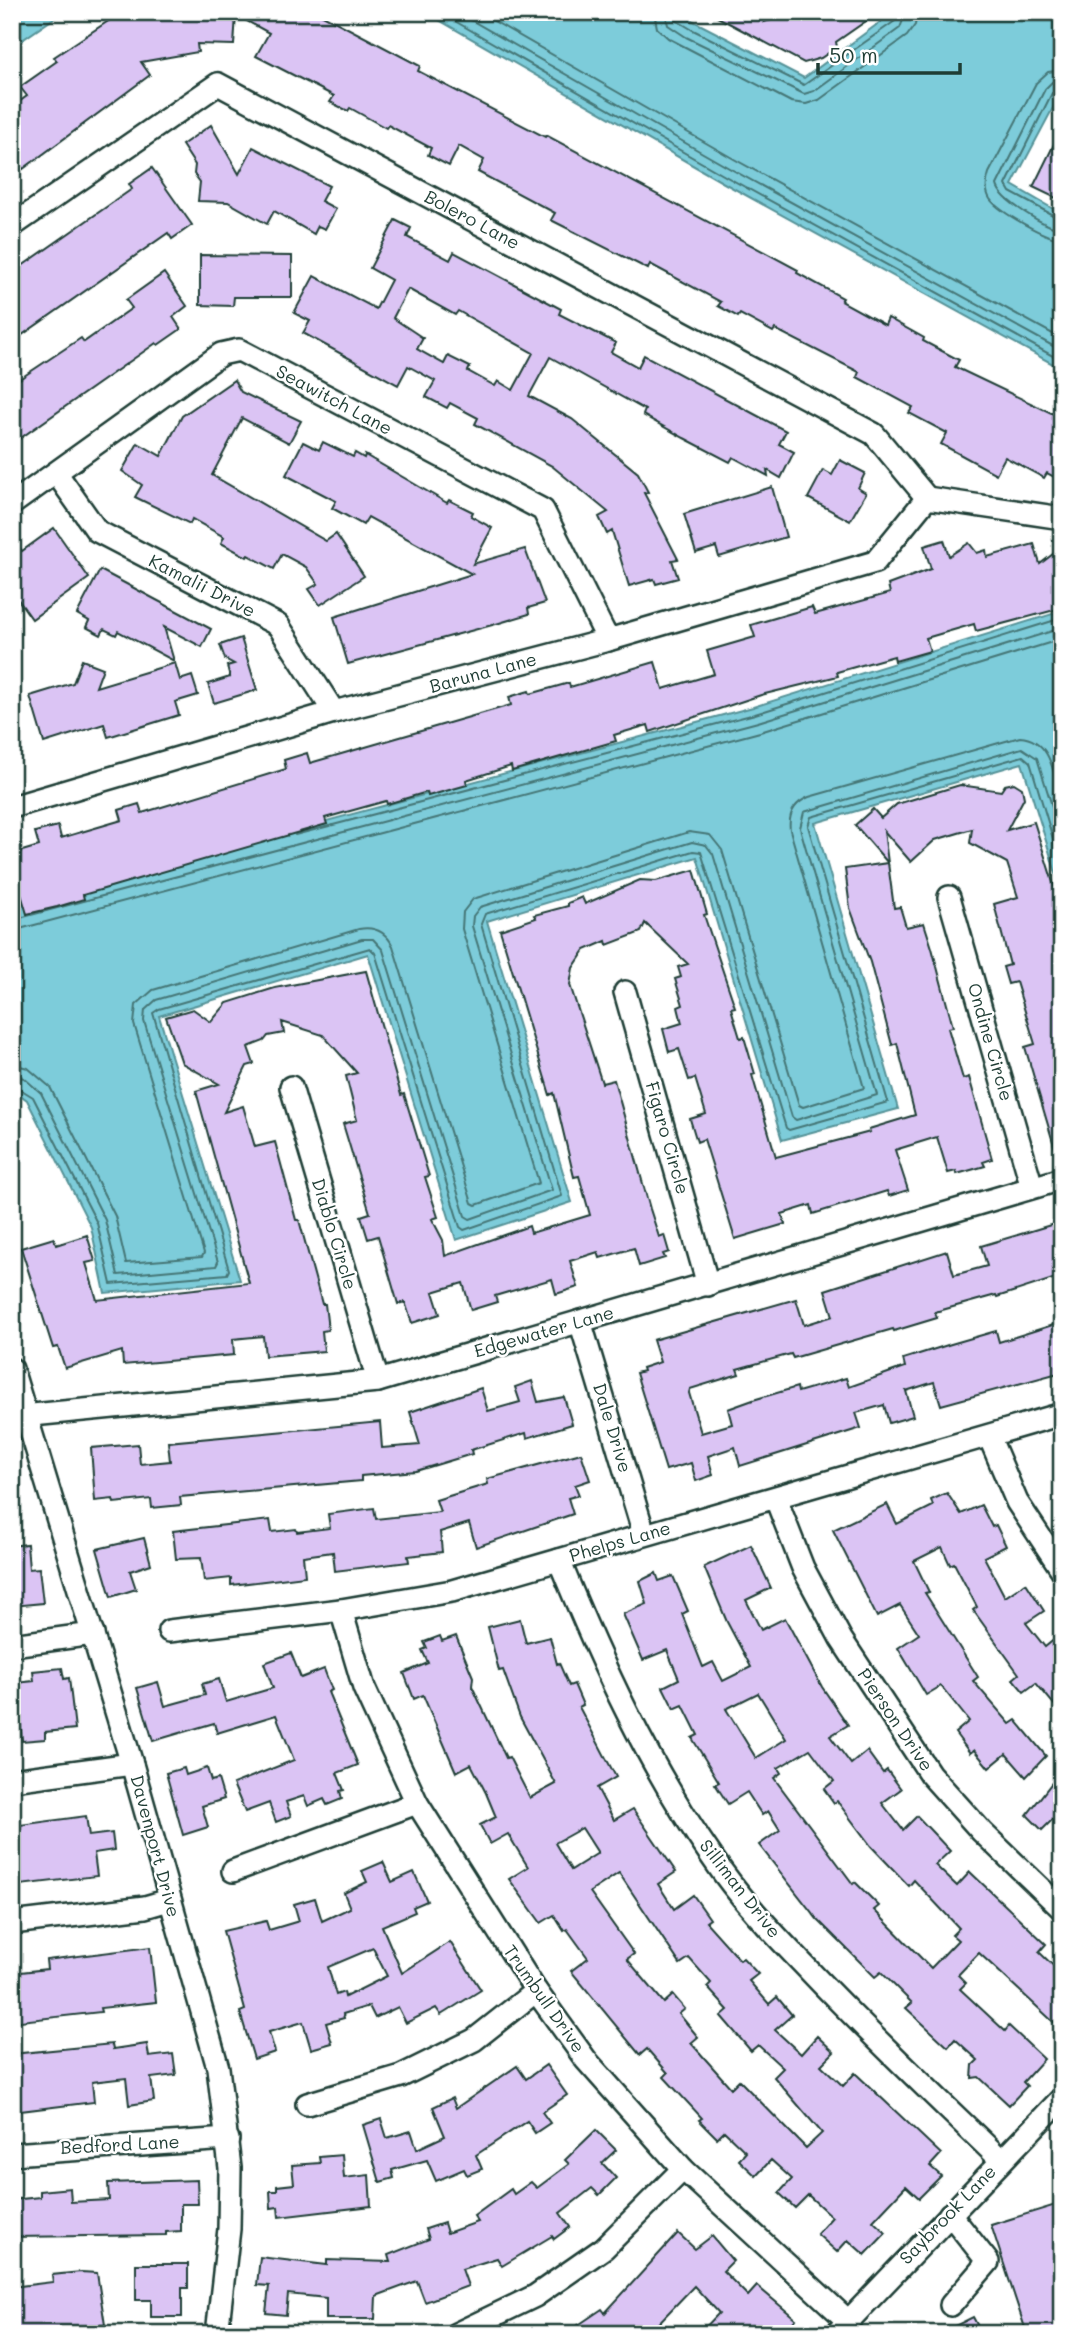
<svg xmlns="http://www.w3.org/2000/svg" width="1074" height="2346" viewBox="0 0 1074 2346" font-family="Mali,sans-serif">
<rect width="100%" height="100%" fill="#fff"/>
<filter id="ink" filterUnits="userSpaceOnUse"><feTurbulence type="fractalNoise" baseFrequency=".0143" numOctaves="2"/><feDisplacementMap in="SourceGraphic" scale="14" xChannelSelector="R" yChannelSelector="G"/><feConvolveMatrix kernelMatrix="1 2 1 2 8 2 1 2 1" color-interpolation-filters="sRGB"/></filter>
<g filter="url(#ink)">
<g fill="#7dccda" stroke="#579398" stroke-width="2">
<polygon points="12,12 63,12 12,47"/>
<polygon points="425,12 676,12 804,78 894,12 1062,12 1062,91 1012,185 1062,214 1062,369 722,182"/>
<polygon points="1062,611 1062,893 1022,763 815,823 898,1109 782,1140 697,857 487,921 572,1202 456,1240 368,954 159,1016 240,1280 105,1293 91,1227 27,1100 12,1089 12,905 753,707"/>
</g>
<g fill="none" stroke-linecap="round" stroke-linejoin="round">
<g stroke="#457676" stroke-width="2">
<polyline points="439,12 725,176 1062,361"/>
<polyline points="457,12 729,168 1062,351"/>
<polyline points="478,12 734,159 1062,339"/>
<polyline points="654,12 657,28 668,38 791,102 806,104 819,100 907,36 915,25 917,12"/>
<polyline points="665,12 668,25 686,37 804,94 814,91 900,28 906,12"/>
<polyline points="673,12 676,20 691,29 804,85 895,21 898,12"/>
<path d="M1062,70L1048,72L1036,83L989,173C986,182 985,191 990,199C999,212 1047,239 1062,239"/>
<path d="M1062,80L1052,82L1045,89L997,185C1000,200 1046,228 1062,229"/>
<polyline points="1062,89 1052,93 1006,185 1010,192 1062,220"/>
<polyline points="295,835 755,714 1062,618"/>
<polyline points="12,920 758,722 1062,628"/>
<polyline points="12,931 760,732 1062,639"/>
<path d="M12,1064L28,1068L50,1087L115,1216L126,1263L202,1257L204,1253L134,1024L136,1005L153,990L359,929C375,926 386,932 393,946L472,1203L476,1205L539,1183L462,929L463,912L473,899L689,832L710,835L722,850L799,1105L803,1107L864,1088L790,830C788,814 794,803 809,797L1020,737C1052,739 1054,777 1062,802"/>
<polyline points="12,1075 24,1078 41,1093 105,1220 118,1275 216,1266 218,1262 144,1021 145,1010 156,1000 362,939 373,939 383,950 465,1216 470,1219 552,1190 472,926 473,916 480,907 692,842 706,845 713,854 792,1117 796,1120 877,1095 800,828 804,812 1022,748 1037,758 1062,838"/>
<polyline points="12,1084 33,1097 97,1223 111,1284 227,1274 229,1270 153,1013 159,1009 370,948 375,953 460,1227 464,1230 562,1196 481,924 485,914 693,851 701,852 786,1128 789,1130 888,1102 808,826 811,817 1023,756 1030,762 1062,869"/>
</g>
</g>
<g fill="#dbc4f4" stroke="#1f3d34" stroke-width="2" fill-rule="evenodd">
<polygon points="122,12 317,12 420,66 418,71 545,137 546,135 798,270 797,273 843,298 841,301 885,325 888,318 924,338 923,341 959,360 955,367 1062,418 1062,481 1047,473 1044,478 1005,457 996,474 941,444 947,433 909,413 913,407 857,377 859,372 775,329 773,332 740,314 738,317 718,306 721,302 650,264 648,269 551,220 555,213 478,172 484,160 459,146 449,166 428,155 431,148 388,125 386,128 350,108 348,111 330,102 334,96 256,56 269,33 236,15 234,45 197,44 198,52 141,62 150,75 23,169 12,154 12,107 27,96 20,87 57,61 54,57"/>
<polygon points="708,12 769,12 764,22 802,12 879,12 836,42 837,47 821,58 804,63"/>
<polygon points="211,125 239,174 253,147 329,186 321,201 336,209 325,229 318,226 314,234 274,211 267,224 228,202 198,201 200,182 194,174 195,165 182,145"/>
<polygon points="1062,128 1062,201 1033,187"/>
<polygon points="152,168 192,225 172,239 168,233 22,335 12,321 12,273 132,189 129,184"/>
<path d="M395,220L411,228L407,237L450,260L454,252L561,309L559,314L616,343L611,352L638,367L644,355L786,431L779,444L794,452L781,478L767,470L768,476L733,457L730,462L684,438L643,415L645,410L550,357L529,396L572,419L638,473L648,492L644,493L678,559L672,560L678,578L656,584L654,579L629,586L612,531L607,534L599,517L608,512L552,466L475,424L478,418L450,403L447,408L426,397L435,381L408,366L398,385L303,333L310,321L294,313L314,276L376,309L391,280L370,268ZM408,289L455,315L458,311L533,353L513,390L498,381L495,386L468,371L470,367L448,356L444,364L417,349L423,338L393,318Z"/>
<polygon points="200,255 292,256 292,297 234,297 233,306 200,305"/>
<polygon points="164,273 187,306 173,317 181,329 158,345 156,343 12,444 12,384 81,338 84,342 132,308 126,300"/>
<polygon points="234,380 241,392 301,421 289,443 242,418 212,475 326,541 336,534 364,576 320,605 309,589 318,584 306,567 282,554 274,569 248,555 247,557 221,543 224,537 192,519 190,524 135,497 142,485 122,471 138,443 161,456 182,416"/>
<polygon points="303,442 319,450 323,442 353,457 355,453 364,458 365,455 447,503 449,500 473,512 471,516 492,528 473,564 525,549 545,603 528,608 529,614 496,624 348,664 334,617 472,574 368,517 363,525 332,508 336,501 286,475"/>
<polygon points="840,460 865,473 858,488 866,493 850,521 808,498 823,470 832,475"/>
<polygon points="772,487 786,537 719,557 716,547 696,553 684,514"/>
<polygon points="54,528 89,578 32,619 12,591 12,537 22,551"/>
<polygon points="944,540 949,556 969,543 977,553 986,550 987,557 1034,544 1040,564 1062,547 1062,608 976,631 974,624 926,638 930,651 895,661 894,656 837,672 838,676 761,695 650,732 648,725 614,735 616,741 512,771 511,766 466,780 467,785 428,796 427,792 387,804 386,801 325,818 327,824 83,895 84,899 57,907 27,914 18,884 12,885 12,854 39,846 35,832 58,826 61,838 122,820 119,810 139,804 142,813 286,769 284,760 307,753 310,763 511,705 509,697 529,691 530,694 569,683 570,687 655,662 663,689 714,674 707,651 755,637 751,625 812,607 815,614 890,593 888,585 931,569 924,546"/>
<polygon points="100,570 211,629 202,647 164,627 174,661 118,631 116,635 104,629 101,635 86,627 89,621 77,614"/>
<polygon points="241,638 257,690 214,703 208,684 230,677 227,666 234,664 225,659 220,645"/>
<polygon points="82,660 103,668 96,687 175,663 180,680 192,676 198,695 175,702 179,715 108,737 104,724 44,743 30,696 73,683"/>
<polygon points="1014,783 1022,788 1024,798 1007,830 1034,822 1062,911 1062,1158 1058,1159 1025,1047 1035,1044 1016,982 1008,984 1003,967 1010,965 994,904 1018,897 1007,863 970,843 972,829 935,840 911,862 884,831 888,863 855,825 873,809 881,818 897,804 960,785 1001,791 1005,785"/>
<polygon points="888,863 894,908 900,907 906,927 924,923 932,948 953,1027 948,1028 963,1079 969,1077 992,1159 983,1162 985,1166 957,1174 956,1171 948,1173 937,1137 895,1150 908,1190 889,1196 887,1191 813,1214 811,1205 782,1214 785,1224 735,1239 704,1139 697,1142 690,1119 706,1114 695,1078 689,1080 679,1049 669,1052 663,1029 682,1023 678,1007 683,1005 675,979 681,977 678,967 688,964 645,923 641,932 607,945 606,941 585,950 573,968 570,985 602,1083 614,1080 650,1209 659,1237 664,1235 669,1252 663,1254 665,1258 639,1266 634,1248 600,1258 598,1252 570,1261 578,1287 556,1294 552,1279 495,1296 497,1302 471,1310 463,1283 433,1292 440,1314 412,1323 405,1302 398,1304 378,1236 368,1239 361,1216 370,1213 343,1124 357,1120 346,1076 357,1073 323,1035 282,1022 284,1033 268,1036 264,1041 248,1047 254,1064 247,1066 224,1112 243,1106 255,1147 275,1142 296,1220 299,1220 322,1304 325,1304 328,1330 322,1331 324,1351 265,1356 263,1336 233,1339 234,1355 123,1365 122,1351 65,1368 58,1347 53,1348 21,1248 54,1238 56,1245 87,1235 95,1261 86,1263 97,1300 249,1283 196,1091 219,1084 182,1063 166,1017 193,1009 211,1022 227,1003 275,988 366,971 401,1095 404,1094 429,1176 425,1177 438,1217 432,1219 443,1240 445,1256 529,1226 531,1233 590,1215 579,1176 574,1177 554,1093 550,1095 500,930 536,918 534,915 568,906 568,903 582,897 585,904 640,880 656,881 694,870 707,914 704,915 735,1007 731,1008 740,1038 744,1037 755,1074 752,1075 776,1157 870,1132 869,1129 915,1115 897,1043 892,1045 870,962 850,908 845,869"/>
<polygon points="1054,1224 1056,1229 1062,1227 1062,1276 997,1297 996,1295 935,1312 937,1318 894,1331 893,1329 793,1358 791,1354 737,1369 739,1374 690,1389 689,1393 701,1433 732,1424 728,1409 753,1400 797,1387 798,1392 846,1378 849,1387 905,1367 903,1359 951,1344 996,1331 999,1342 1062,1322 1062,1372 941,1405 934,1382 906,1391 913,1416 889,1423 884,1405 856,1413 861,1428 740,1466 735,1447 708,1456 713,1475 696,1481 691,1463 666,1470 636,1373 643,1371 642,1368 660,1362 653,1340 796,1299 804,1325 833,1316 825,1290 947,1251 954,1275 987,1266 981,1246"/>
<polygon points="532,1381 538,1402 564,1397 572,1424 527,1438 526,1433 471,1450 472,1454 416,1471 361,1476 361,1481 180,1497 181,1505 152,1508 151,1499 114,1503 113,1499 95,1501 91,1448 138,1444 140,1464 170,1461 168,1442 380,1422 382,1448 420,1445 410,1412 481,1388 488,1411 520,1402 515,1387"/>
<polygon points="581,1453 590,1480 575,1485 579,1495 568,1498 573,1514 476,1547 469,1523 440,1532 442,1552 408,1556 409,1562 335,1571 333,1552 303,1556 305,1576 231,1585 231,1578 204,1581 201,1558 176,1559 173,1531 270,1520 272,1532 296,1529 297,1532 330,1528 328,1514 374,1508 376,1519 440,1512 436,1500 488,1484 487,1479"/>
<polygon points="947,1493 961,1514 981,1505 992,1527 996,1525 1006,1546 984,1557 1005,1597 1026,1583 1044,1611 1026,1623 1045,1647 1062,1633 1062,1714 1036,1683 1024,1692 1013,1679 1019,1674 973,1610 977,1607 954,1563 950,1565 942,1547 914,1561 929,1592 925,1593 978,1677 973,1681 1010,1724 1016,1720 1046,1756 1026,1777 1006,1754 989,1768 974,1750 970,1753 955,1733 969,1721 941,1686 926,1695 898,1648 919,1634 900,1605 877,1617 833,1530 887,1504 897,1524 933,1506 931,1500"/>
<polygon points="144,1538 151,1564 130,1571 136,1589 111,1597 97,1549"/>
<polygon points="27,1544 29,1569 39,1568 43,1603 12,1606 12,1546"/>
<path d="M751,1545L771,1588L746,1600L761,1630L785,1618L822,1687L848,1725L830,1736L851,1764L867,1751L883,1773L887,1770L901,1789L882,1803L903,1830L917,1816L950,1851L935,1865L957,1886L970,1872L1046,1944L1039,1952L1062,1974V2030L979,1953L958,1975L966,1983L960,1989L1005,2031L1009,2026L1044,2059L1023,2082L1027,2086L1009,2105L979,2077L972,2078L973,2065L978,2060L955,2039L948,2047L906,2008L912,2003L881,1972L875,1977L817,1919L759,1845L780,1830L768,1811L762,1815L747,1792L728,1804L715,1784L719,1782L692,1738L698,1735L683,1705L674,1709L663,1687L679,1679L667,1650L643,1660L623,1614L647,1604L640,1581L656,1573L659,1581L673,1576L688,1611L682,1614L703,1667L713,1662L723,1681L751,1667L727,1622L704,1567ZM758,1693L786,1739L756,1758L726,1709ZM810,1749L834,1781L824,1789L834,1803L837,1801L871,1846L909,1886L914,1880L959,1928L952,1935L958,1940L931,1968L874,1910L879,1906L855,1882L853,1884L774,1778L781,1773L778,1768Z"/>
<path d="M520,1619L526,1643L550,1637L557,1664L559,1663L569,1686L574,1684L583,1705L579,1707L616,1777L597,1788L614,1820L633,1809L676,1872L658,1884L674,1909L693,1895L710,1919L706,1922L740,1960L743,1958L758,1974L749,1981L769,2004L777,1997L792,2015L775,2030L801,2054L817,2036L834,2052L821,2065L843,2086L855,2073L941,2154L930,2166L941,2176L919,2198L906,2186L873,2221L886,2233L865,2255L848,2240L837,2252L817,2234L832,2217L808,2195L795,2208L779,2193L792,2179L771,2160L756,2176L739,2160L746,2152L724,2131L717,2138L699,2120L702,2118L664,2077L668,2073L647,2049L640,2055L571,1971L588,1958L567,1929L564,1931L554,1915L541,1923L509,1879L528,1867L508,1834L490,1844L480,1825L496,1817L486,1793L471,1764L456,1772L423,1695L414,1699L404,1673L428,1663L422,1650L427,1648L424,1642L440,1636L442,1641L456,1636L473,1677L472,1686L506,1758L509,1757L530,1798L556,1784L520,1717L503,1670L499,1671L488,1627ZM582,1828L598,1853L571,1870L555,1843ZM619,1873L680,1964L689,1958L711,1983L707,1987L728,2010L721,2016L751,2051L758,2045L783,2068L774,2077L822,2133L806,2148L739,2080L731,2088L691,2043L698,2037L679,2014L685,2009L673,1995L664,2003L627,1959L634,1954L590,1892Z"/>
<polygon points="291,1653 301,1678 324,1669 332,1690 328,1692 358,1765 337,1773 344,1790 340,1791 342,1799 327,1805 324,1799 308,1806 304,1796 286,1802 291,1816 276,1822 269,1803 245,1812 233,1784 294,1760 276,1715 217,1733 214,1723 153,1741 137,1688 158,1682 165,1706 205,1695 202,1684 219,1679 226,1702 273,1688 264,1663"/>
<polygon points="62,1668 64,1679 69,1678 75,1729 45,1732 45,1739 22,1741 16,1683 34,1681 33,1671"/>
<polygon points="184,1768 186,1775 207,1768 211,1781 218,1779 224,1799 202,1806 208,1827 183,1835 166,1773"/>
<polygon points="1054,1780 1062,1787 1062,1825 1054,1818 1042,1830 1027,1815"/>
<polygon points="86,1816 89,1836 112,1833 114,1850 94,1853 97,1876 12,1886 12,1826"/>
<path d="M383,1862L392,1882L414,1872L427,1901L413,1907L415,1912L382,1926L402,1973L450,1942L481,1990L441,2015L436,2008L406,2023L398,2007L375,2018L369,2006L343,2014L344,2018L326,2023L332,2043L311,2049L303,2022L269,2032L275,2052L254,2059L240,2012L245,2010L223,1931L266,1921L269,1930L299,1921L294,1904L315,1898L322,1921L350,1908L344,1893L367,1882L362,1871ZM373,1948L387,1976L345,1997L344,1992L336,1995L328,1967Z"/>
<polygon points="150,1947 156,2002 100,2008 101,2012 12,2022 12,1973 47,1969 46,1960"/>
<polygon points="112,2044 113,2049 147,2044 149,2057 173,2054 176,2075 151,2078 154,2101 129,2105 126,2078 92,2082 94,2102 12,2112 12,2054"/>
<polygon points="546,2065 567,2095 542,2112 550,2123 535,2133 527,2121 476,2155 482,2169 467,2175 464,2169 436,2181 427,2160 392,2170 394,2178 380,2182 363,2125 381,2119 387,2138 411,2131 417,2149 445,2136 433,2107 452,2098 456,2108 517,2066 526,2079"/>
<polygon points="596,2130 616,2150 602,2163 616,2178 599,2195 592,2188 560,2213 570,2227 554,2239 552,2236 502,2266 497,2258 462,2269 468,2286 425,2302 417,2281 376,2296 375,2319 326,2319 326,2298 288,2294 286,2315 266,2313 269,2286 257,2285 260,2257 327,2265 327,2260 390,2262 388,2255 429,2239 426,2229 444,2223 447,2233 478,2222 474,2216 511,2189 514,2194 531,2182 537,2188 569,2164 565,2160"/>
<polygon points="342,2155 344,2178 369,2175 371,2206 279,2217 278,2207 271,2208 270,2191 277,2191 277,2186 294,2184 292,2165 320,2163 319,2157"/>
<polygon points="197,2180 198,2204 181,2204 181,2231 166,2232 166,2235 12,2237 12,2200 40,2197 40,2191 70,2188 71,2202 109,2200 108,2183"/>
<polygon points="1062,2203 1062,2334 1027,2334 991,2225"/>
<polygon points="678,2233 695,2249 712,2236 733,2261 723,2271 748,2296 757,2286 796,2319 782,2334 699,2334 719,2313 694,2286 648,2334 565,2334 602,2309 605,2313"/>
<polygon points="136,2264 188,2264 188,2288 182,2288 182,2317 151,2317 151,2300 136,2300"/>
<polygon points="81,2272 97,2273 105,2325 50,2329 50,2334 16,2334 12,2321 12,2287 53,2282 52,2275"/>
<polygon points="973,2317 982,2334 939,2334"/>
</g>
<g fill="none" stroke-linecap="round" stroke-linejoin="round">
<g stroke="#1f3d34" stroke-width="26">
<g id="minor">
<polyline points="12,226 218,84 874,434 927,498"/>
<polyline points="57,474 97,531 278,625 334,712"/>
<polyline points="927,498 1062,518"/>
<polyline points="12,504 221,354 239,350 543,510 608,640"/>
<polyline points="12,807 334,712 608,640 875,562 927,498"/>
<polyline points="949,897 1032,1187"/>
<polyline points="625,992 708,1285"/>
<polyline points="291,1087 378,1381"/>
<polyline points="580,1321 644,1534"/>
<polyline points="12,1369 132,1764 218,2068 230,2168 229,2229 217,2334"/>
<polyline points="12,1417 378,1381 1062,1179"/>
<polyline points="989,1436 1017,1502 1062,1570"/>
<polyline points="776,1499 803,1568 841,1639 930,1774 982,1832 1062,1909"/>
<path d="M559,1560C601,1663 648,1765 712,1857C738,1896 772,1932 805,1966C868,2033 935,2096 1001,2160"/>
<polyline points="341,1610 364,1688 417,1803 536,1991 586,2060 683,2169 847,2320"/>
<polyline points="169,1631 341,1610 452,1591 1062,1414"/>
<polyline points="12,1645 93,1634"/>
<polyline points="12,1780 132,1764"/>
<polyline points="233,1871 417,1803"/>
<polyline points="12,1923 145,1907 169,1900"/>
<polyline points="307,2104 401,2076 474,2040 536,1991"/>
<polyline points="12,2154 228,2139"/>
<polyline points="950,2214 988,2262 951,2305"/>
<polyline points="456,2334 535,2296 604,2248 683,2169"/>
<polyline points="836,2334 1062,2098"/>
</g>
</g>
<use href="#minor" stroke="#fff" stroke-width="21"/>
</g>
</g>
<g text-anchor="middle" stroke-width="5" stroke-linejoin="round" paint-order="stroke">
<g font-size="18" fill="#1f3d34" stroke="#fff">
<text transform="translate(472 220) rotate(28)" y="6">Bolero Lane</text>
<text transform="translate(334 400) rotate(28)" y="6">Seawitch Lane</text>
<text transform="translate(202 586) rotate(27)" y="6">Kamalii Drive</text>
<text transform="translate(483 673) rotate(-15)" y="6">Baruna Lane</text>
<text transform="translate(990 1042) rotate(74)" y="6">Ondine Circle</text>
<text transform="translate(667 1138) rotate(74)" y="6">Figaro Circle</text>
<text transform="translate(334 1234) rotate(73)" y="6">Diablo Circle</text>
<text transform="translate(544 1332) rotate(-16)" y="6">Edgewater Lane</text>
<text transform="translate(612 1428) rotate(73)" y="6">Dale Drive</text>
<text transform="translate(620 1542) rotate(-16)" y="6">Phelps Lane</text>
<text transform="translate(895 1720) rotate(56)" y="6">Pierson Drive</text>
<text transform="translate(155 1846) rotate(75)" y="6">Davenport Drive</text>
<text transform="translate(740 1889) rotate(52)" y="6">Silliman Drive</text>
<text transform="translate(544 1999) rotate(55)" y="6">Trumbull Drive</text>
<text transform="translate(120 2145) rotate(-3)" y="6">Bedford Lane</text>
<text transform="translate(948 2215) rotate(-46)" y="6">Saybrook Lane</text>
</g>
</g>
<rect width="1074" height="2346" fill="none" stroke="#fff" stroke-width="42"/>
<rect x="21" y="21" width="1032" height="2304" fill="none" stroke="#1f3d34" stroke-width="2.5" filter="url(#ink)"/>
<path d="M818 63v10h142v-10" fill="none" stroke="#1f3d34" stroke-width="3.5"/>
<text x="829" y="63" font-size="21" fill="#1f3d34" stroke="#ffffff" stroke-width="5" paint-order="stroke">50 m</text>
</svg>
